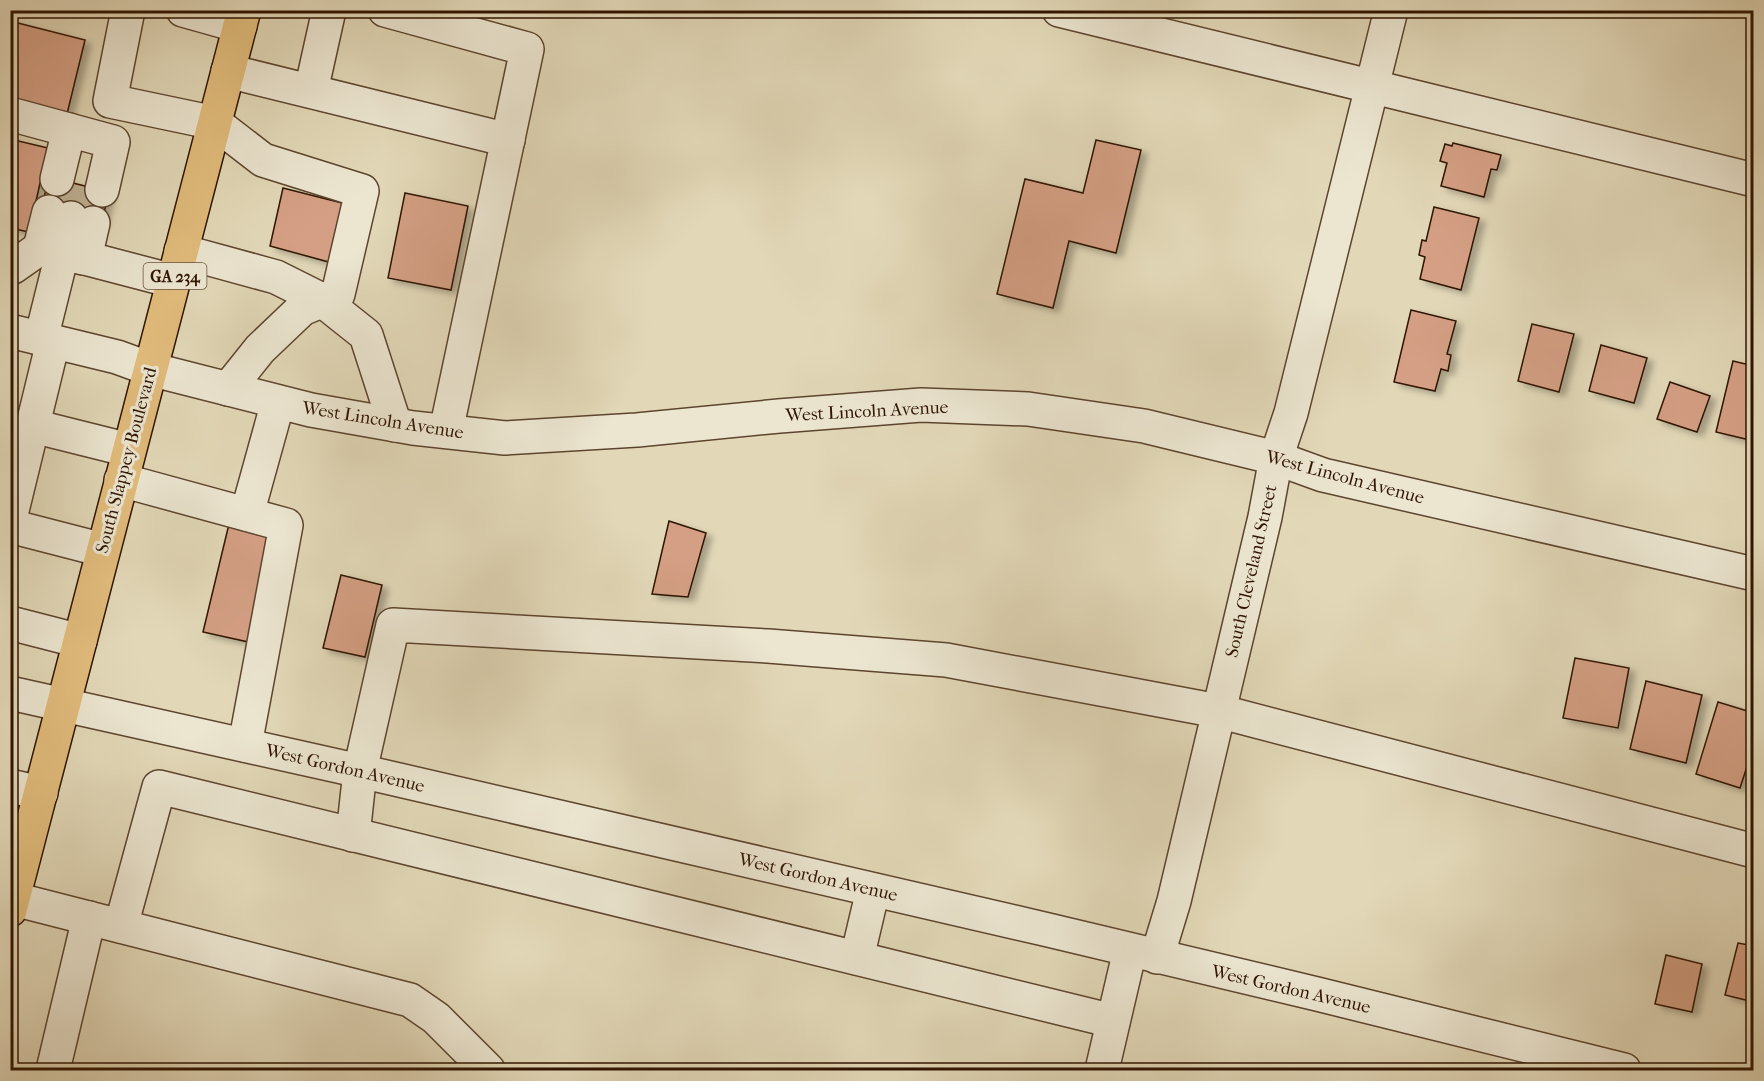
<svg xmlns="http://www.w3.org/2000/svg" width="1764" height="1081" viewBox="0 0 1764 1081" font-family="'IM FELL French Canon',serif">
<defs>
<filter id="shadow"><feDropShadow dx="6" dy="4" stdDeviation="3" flood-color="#0004"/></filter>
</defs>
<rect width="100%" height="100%" fill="#e2d8b8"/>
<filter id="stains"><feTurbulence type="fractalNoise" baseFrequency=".00333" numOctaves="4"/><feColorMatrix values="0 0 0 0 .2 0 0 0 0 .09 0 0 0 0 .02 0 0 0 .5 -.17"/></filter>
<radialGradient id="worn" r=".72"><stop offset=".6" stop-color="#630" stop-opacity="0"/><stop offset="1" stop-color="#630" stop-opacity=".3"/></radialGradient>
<g fill="#d49f84" stroke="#2f1400" stroke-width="1.5" filter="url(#shadow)">
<polygon points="10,21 85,40 67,114 10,100"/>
<polygon points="10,139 48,148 29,232 10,228"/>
<polygon points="1096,140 1141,150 1116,253 1069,241 1053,308 997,294 1025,179 1083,193"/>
<polygon points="1453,143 1501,155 1497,170 1491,169 1484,197 1441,186 1447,163 1440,161 1445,144 1452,146"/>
<polygon points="49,177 109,192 101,225 41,210"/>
<polygon points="283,188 350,205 336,264 270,246"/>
<polygon points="405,193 468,206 451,290 388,278"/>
<polygon points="1434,207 1479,218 1461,290 1420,279 1425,257 1419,255 1422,240 1426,241"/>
<polygon points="1411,310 1456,321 1447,354 1451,355 1448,371 1441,369 1435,391 1394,382"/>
<polygon points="1532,324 1574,334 1559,392 1518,381"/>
<polygon points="1601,345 1647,358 1634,403 1589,391"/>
<polygon points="1733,361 1754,366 1754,441 1716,432"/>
<polygon points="1670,382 1710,396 1697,432 1657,419"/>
<polygon points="669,521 706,533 688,597 652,594"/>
<polygon points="229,524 278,535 253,643 203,632"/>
<polygon points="341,575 382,585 365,657 323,648"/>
<polygon points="1575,658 1629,668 1618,728 1563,718"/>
<polygon points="1646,681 1702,695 1686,763 1630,749"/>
<polygon points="1718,702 1754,713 1754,745 1740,788 1696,774"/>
<polygon points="1738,943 1754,946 1754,1002 1725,995"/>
<polygon points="1666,955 1702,964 1692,1012 1655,1004"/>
</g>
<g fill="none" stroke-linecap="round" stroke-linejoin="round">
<polyline stroke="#beb193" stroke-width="33" stroke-dasharray="33 16" stroke-linecap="butt" points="71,218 79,185"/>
<g stroke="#5c452e" stroke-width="36">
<g id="minor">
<polyline points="128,10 110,101 215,123 263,160 362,191 338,294 302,309 260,349 228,389"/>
<polyline points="183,10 240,26"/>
<polyline points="385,10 527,49 446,431"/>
<polyline points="1059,10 1754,180"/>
<polyline points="228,71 508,140"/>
<polyline points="311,91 329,10"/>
<polyline points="10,114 113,142 102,190"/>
<polyline points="57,179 69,130"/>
<polyline points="49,212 40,248 83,258"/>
<polyline points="93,223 85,258 173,281"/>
<polyline points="181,251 276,277 322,300 366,335 395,425"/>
<polyline points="10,267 13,267 40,248"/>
<polyline points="10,331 117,357 150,369 311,410 413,428 505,438 637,430 779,416 921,405 1028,409 1144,426 1276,458 1323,475 1754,574"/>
<polyline points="41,339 71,218"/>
<polyline points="33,426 129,450"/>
<polyline points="121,480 286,525 245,745"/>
<polyline points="247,514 278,402"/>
<polyline points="10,519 53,342"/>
<polyline points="10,526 103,550"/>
<polyline points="10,623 80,641"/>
<polyline points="10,693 360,771 1044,929 1317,994 1624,1070"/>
<polyline points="10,786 41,793"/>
<polyline points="353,835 360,771 393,625 768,646 946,660 1218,711 1754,851"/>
<polyline points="14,899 410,1000 436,1018 488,1070"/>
<polyline points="121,926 159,787 1113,1021"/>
<polyline points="1157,957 1174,901 1265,517 1276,458 1291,413 1391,10"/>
<polyline points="857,958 873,890"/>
<polyline points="53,1070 89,918"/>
<polyline points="1102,1070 1130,950"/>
</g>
</g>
<g stroke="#2f1400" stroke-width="36">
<polyline id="major" points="10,910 244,10"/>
</g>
<use href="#minor" stroke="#ece6d1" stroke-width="33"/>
<use href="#major" stroke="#e1bc7c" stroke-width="33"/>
</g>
<g text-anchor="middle" stroke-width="6" stroke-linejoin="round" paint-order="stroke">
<rect fill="#ece6d1" stroke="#68533f" stroke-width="1.5" x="143.5" y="263" width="63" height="26" rx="4.5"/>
<g font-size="16" font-weight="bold" fill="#2f1400">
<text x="175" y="282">GA 234</text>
</g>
<g font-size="18" fill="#2f1400" stroke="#ece6d1">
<text transform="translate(867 411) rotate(-3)" y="6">West Lincoln Avenue</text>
<text transform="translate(383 420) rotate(9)" y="6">West Lincoln Avenue</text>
<text transform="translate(126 460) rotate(-75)" y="6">South Slappey Boulevard</text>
<text transform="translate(1345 477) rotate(15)" y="6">West Lincoln Avenue</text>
<text transform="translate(1251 571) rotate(-77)" y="6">South Cleveland Street</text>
<text transform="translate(345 768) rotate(13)" y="6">West Gordon Avenue</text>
<text transform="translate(818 877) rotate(13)" y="6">West Gordon Avenue</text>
<text transform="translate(1291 989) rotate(13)" y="6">West Gordon Avenue</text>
</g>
</g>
<rect width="1764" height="1081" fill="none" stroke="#e2d8b8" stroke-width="36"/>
<rect x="12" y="12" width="1740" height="1057" fill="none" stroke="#2f1400" stroke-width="3"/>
<rect x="18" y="18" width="1728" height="1045" fill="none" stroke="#2f1400" stroke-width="1.5"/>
<rect width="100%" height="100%" filter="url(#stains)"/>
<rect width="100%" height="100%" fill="url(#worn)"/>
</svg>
